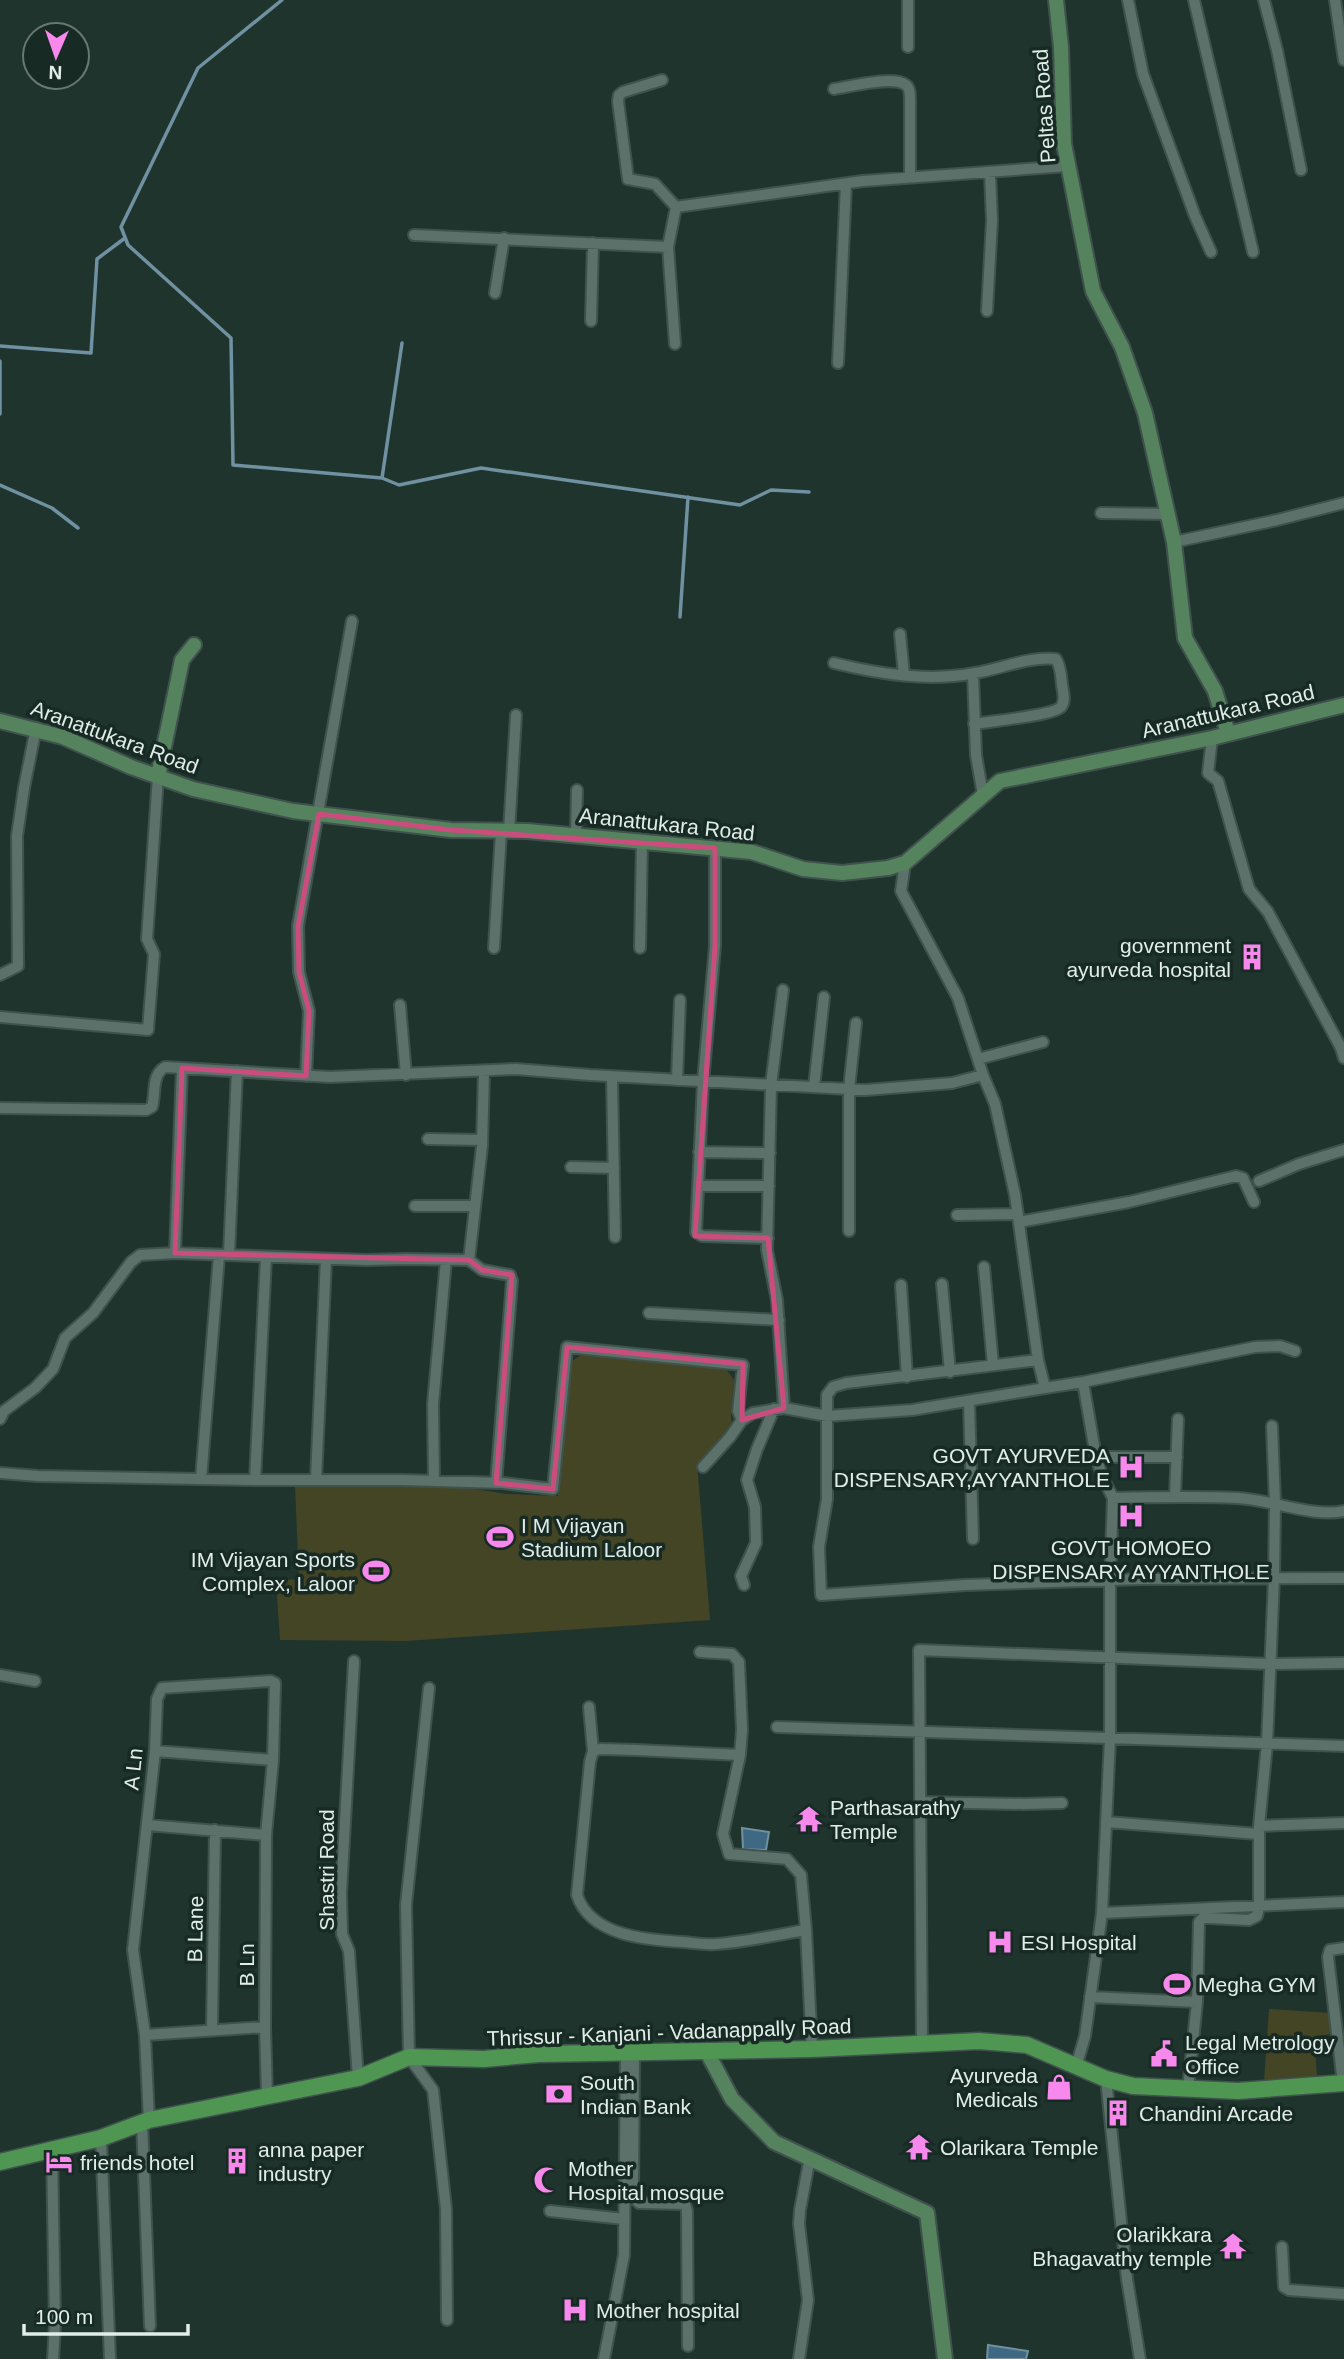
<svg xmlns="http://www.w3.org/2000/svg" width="1344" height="2359" font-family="Arial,sans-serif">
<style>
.green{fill:#444524}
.water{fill:#3f6982;stroke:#7091a1;stroke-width:2}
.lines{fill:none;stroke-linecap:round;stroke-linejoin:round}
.stream{stroke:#7091a1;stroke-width:3.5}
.street-casing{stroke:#40524d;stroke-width:14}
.secondary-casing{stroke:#40524d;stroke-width:18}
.primary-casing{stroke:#40524d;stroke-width:19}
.street{stroke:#5b716a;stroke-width:10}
.secondary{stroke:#55835d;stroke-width:14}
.primary{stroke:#4e9651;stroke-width:16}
.marked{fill:none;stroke:#ca4d7e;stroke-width:5;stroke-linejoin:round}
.labels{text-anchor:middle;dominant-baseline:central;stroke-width:7;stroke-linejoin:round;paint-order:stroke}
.street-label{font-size:21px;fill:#e1ede9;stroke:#172a24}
.poi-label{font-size:21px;fill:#e1ede9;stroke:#172a24;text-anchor:start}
</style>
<rect width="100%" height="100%" fill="#20342e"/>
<path class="green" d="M581 1355 726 1369 734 1380 731 1414 732 1428 705 1459 697 1463 710 1620 406 1641 280 1640 276 1581 299 1579 295 1486H455L507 1494 558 1496 572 1361Z
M1269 2009 1331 2013V2034L1314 2037 1317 2076 1264 2083Z"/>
<path class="water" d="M742 1828 769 1832 766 1850 743 1849Z
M988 2345 1028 2351 1026 2359H987Z"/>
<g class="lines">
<path class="stream" d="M282 0 198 68 121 227 128 245 231 338 233 465 382 478 399 485 481 468 740 505 771 490 809 492
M0 346 91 353 97 259 125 238
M0 361V414
M382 478 402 343
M0 485 52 508 78 528
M680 617 688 497"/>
<g class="street-casing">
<path id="street" d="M1128 0 1143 74 1195 216 1211 252
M1194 0 1253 252
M1264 0 1277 50 1301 170
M1335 0 1344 60
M908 47V0
M662 80 623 92 619 95 618 101 628 179 655 184 676 207
M834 89C849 87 893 75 906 85 910 88 910 95 910 100V177
M414 235 668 247 676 207 863 181 1068 166
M668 247 675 344
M495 293 504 238
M987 311 992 220 990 173
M591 321 593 243
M838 363 846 184
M1101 513 1169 514
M1174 542 1277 520 1344 503
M900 634 904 675
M834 663C879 674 928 682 975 673 1001 669 1029 656 1056 659 1061 667 1061 676 1062 685 1063 692 1066 701 1061 707 1052 716 990 721 974 724
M973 674 976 755 983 795
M1212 738 1208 773 1218 781 1249 889 1268 912 1341 1048 1344 1058
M509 832 516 715
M576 835 577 790
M715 848V946L703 1082 696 1232 702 1236 768 1238
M905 863 901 891 958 998 983 1075 995 1104 1015 1195 1038 1360 1045 1388 1083 1382 1096 1457 1103 1478 1113 1498 1110 1580V1738L1102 1913 1085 2036 1076 2067
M494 948 501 832
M640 948 642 841
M0 975 18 966 17 836 24 788 36 728
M783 990 771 1085 767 1250 777 1300 784 1408
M400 1005 406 1075
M0 1017 148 1030 154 954 147 939 158 776
M978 1059 1043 1042
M306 1076 309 1011 299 972 298 926 352 621
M612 1077 615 1237
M677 1080 680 1000
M814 1087 824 997
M0 1108 146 1110 152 1107C156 1094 151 1075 165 1067L330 1077 516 1069 590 1075 866 1090 952 1083 983 1075
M428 1139 482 1140
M699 1152 770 1153
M571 1167 614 1168
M1259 1181 1299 1164 1344 1150
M698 1186H769
M415 1206H475
M957 1215 1018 1214
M1019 1222 1129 1202 1236 1176 1243 1178 1254 1202
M849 1231V1089L856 1023
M175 1253 182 1068
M229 1255 237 1071
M469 1260 482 1146 484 1071
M984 1267 993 1365
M942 1284 950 1372
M901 1285 907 1377
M649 1313 779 1320
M1038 1360 846 1383 833 1387 827 1395V1499L819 1547 821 1595 965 1585 1141 1579 1344 1578
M1083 1382 1255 1347 1280 1346 1295 1351
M969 1401 973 1539
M0 1419 4 1411 35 1388 53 1369 65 1338 93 1313 131 1262 140 1255 175 1253 366 1260 406 1259 469 1260 482 1270 510 1275 512 1281 496 1483
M1096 1457H1177
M703 1467 730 1437 742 1420
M0 1473 38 1476 255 1480H402L503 1483 553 1489 567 1347 743 1365 738 1411 742 1420 753 1413 784 1408 827 1416 912 1410 1045 1388
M201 1479 219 1256
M316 1479 326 1259
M255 1480 266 1257
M434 1481 433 1404 446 1260
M1175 1497 1178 1419
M1113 1498C1154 1497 1196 1496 1237 1498 1269 1499 1314 1518 1344 1511
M744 1585 741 1576 756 1543 755 1507 747 1480 757 1449 774 1409
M700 1652 732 1654 739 1662 742 1730 740 1755
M354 1661 341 1893 342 1934 349 1951 358 2078
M0 1675 35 1681
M429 1688 406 1905 409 2057 433 2090 446 2209 447 2320
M589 1707 593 1751
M777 1727 1344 1746
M155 1751 273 1760
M920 1802 1024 1804 1062 1803
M1107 1822 1258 1834
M147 1825 266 1835
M1259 1826 1344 1823
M1102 1913 1344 1902
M806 1930C776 1935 746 1942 716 1944 705 1945 694 1943 683 1942 647 1940 590 1936 577 1895L590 1762 593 1751 600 1749 637 1750 740 1755 723 1834 729 1854 787 1859 801 1875 806 1930 812 2049
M1090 1997 1197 2002 1188 2089
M1197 2002 1199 1922 1203 1918H1209L1249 1920 1257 1916 1259 1906V1826L1267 1744 1274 1578 1275 1503 1272 1426
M212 2029 215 1830
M145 2035 265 2027
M922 2044 919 1650 1270 1664 1344 1663
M634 2053 633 2197 639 2203 685 2204 687 2211 688 2346
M1106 2079 1127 2279 1140 2359
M1343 2083 1328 1957 1330 1950 1344 1948
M149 2120 145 2035 133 1950 155 1751 157 1699 162 1688 271 1681 275 1683 273 1760 266 1835 265 2027 267 2095
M142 2122 150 2326
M101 2138 110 2359
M52 2149 55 2325 53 2359
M550 2211 624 2219
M1282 2247 1284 2287 1289 2290 1344 2294
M604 2359 624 2255 626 2053
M799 2359 808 2300 799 2224 800 2210 810 2157"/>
</g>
<g class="secondary-casing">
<path id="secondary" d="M1056 0 1061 47 1064 144 1093 291 1122 347 1145 413 1174 542 1185 638 1215 691 1228 733
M0 721 63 737 131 767 193 789 293 811 451 830 527 831 752 852 803 869 842 873 888 868 905 863 1000 781 1212 738 1344 705
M158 776 182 660 194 645
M707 2052 732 2099 774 2142 927 2213 945 2359"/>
</g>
<g class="primary-casing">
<path id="primary" d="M0 2162 101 2138 149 2120 358 2078 409 2057 484 2059 539 2054 812 2049 979 2041 1027 2045 1106 2079 1133 2086 1238 2091 1344 2083"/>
</g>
<use href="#street" class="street"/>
<use href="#secondary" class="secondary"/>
<use href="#primary" class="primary"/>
</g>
<path class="marked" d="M319 814 451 830 715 848V946L695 1236 768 1238 784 1408 742 1420 743 1364 567 1347 553 1489 496 1483 512 1275 482 1270 469 1260 175 1253 182 1068 306 1076 309 1011 299 972 298 926Z"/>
<defs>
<g id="building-bare" transform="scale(2.1)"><path d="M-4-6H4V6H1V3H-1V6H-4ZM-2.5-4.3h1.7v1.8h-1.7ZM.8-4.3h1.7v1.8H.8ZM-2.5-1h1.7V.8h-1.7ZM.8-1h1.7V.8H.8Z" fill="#f788ec" stroke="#172a24" stroke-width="2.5" paint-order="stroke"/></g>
<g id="hospital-bare" transform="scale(2.1)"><path d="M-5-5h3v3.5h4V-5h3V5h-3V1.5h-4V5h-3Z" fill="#f788ec" stroke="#172a24" stroke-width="2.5" paint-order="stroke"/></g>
<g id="stadium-bare" transform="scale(2.1)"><path d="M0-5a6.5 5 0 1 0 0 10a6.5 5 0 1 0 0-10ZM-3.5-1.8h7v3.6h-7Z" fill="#f788ec" stroke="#172a24" stroke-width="2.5" paint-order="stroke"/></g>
<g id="temple-bare" transform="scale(2.1)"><path d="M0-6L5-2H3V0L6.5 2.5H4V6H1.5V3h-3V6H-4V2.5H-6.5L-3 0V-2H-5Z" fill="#f788ec" stroke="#172a24" stroke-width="2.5" paint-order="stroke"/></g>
<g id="civic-bare" transform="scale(2.1)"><path d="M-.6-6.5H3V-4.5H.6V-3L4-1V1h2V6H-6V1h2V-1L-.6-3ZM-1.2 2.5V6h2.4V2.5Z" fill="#f788ec" stroke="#172a24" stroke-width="2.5" paint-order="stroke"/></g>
<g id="shop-bare" transform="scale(2.1)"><path d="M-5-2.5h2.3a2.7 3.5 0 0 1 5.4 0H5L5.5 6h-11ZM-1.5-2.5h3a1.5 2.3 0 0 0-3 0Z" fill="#f788ec" stroke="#172a24" stroke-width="2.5" paint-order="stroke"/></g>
<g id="bank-bare" transform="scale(2.1)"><path d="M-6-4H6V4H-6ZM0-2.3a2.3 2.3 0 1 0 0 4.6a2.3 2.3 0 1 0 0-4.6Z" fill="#f788ec" stroke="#172a24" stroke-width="2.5" paint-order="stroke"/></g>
<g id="hotel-bare" transform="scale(2.1)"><path d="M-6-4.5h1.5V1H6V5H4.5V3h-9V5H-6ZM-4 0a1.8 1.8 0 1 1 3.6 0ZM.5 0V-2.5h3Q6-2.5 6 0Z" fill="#f788ec" stroke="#172a24" stroke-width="2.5" paint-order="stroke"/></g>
<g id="mosque-bare" transform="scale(2.1)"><path d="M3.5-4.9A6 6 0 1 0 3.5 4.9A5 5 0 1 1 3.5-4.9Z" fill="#f788ec" stroke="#172a24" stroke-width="2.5" paint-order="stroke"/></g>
</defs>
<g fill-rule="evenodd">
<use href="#building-bare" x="1252" y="957"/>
<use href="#hospital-bare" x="1131" y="1467"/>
<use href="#hospital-bare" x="1131" y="1516"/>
<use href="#stadium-bare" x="500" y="1537"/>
<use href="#stadium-bare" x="376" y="1571"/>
<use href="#temple-bare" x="809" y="1819"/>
<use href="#hospital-bare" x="1000" y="1942"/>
<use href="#stadium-bare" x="1177" y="1984"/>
<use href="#civic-bare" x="1164" y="2054"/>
<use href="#shop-bare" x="1059" y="2087"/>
<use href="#bank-bare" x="559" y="2094"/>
<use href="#building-bare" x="1118" y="2113"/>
<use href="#temple-bare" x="919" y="2147"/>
<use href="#building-bare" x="237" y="2161"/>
<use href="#hotel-bare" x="59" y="2162"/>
<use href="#mosque-bare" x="547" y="2180"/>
<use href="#temple-bare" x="1233" y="2246"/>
<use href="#hospital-bare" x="575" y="2310"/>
</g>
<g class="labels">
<g class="street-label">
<text transform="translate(1044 106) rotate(-94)">Peltas Road</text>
<text transform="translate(1228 711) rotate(-13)">Aranattukara Road</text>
<text transform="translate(115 737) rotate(20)">Aranattukara Road</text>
<text transform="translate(667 824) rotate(6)">Aranattukara Road</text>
<text transform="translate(133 1769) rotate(-84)">A Ln</text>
<text transform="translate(326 1870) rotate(-90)">Shastri Road</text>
<text transform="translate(195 1929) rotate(-89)">B Lane</text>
<text transform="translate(246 1965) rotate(-90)">B Ln</text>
<text transform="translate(669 2032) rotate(-2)">Thrissur - Kanjani - Vadanappally Road</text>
</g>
<g class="poi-label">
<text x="1231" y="945" text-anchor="end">government<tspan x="1231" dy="24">ayurveda hospital</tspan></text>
<text x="1110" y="1455" text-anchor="end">GOVT AYURVEDA<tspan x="1110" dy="24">DISPENSARY,AYYANTHOLE</tspan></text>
<text x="521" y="1525">I M Vijayan<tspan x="521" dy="24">Stadium Laloor</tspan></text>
<text x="1131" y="1547" text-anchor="middle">GOVT HOMOEO<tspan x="1131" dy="24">DISPENSARY AYYANTHOLE</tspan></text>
<text x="355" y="1559" text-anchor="end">IM Vijayan Sports<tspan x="355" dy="24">Complex, Laloor</tspan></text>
<text x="830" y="1807">Parthasarathy<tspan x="830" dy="24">Temple</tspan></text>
<text x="1021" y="1942">ESI Hospital</text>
<text x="1198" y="1984">Megha GYM</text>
<text x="1185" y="2042">Legal Metrology<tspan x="1185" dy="24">Office</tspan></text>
<text x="1038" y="2075" text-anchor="end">Ayurveda<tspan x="1038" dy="24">Medicals</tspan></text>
<text x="580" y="2082">South<tspan x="580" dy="24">Indian Bank</tspan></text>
<text x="1139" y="2113">Chandini Arcade</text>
<text x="940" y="2147">Olarikara Temple</text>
<text x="258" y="2149">anna paper<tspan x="258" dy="24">industry</tspan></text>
<text x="80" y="2162">friends hotel</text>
<text x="568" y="2168">Mother<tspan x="568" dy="24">Hospital mosque</tspan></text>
<text x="1212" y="2234" text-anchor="end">Olarikkara<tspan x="1212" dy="24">Bhagavathy temple</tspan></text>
<text x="596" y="2310">Mother hospital</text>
</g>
</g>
<g transform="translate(56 56) rotate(182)"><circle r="33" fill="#172a24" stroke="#687873" stroke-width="2"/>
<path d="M0-5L12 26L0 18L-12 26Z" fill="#f788ec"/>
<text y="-10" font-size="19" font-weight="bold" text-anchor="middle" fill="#e1ede9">N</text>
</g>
<path d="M24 2324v10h164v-10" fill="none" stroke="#e1ede9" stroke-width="3.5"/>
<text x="35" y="2324" font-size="21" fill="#e1ede9" stroke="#172a24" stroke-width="5" paint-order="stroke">100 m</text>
</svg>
